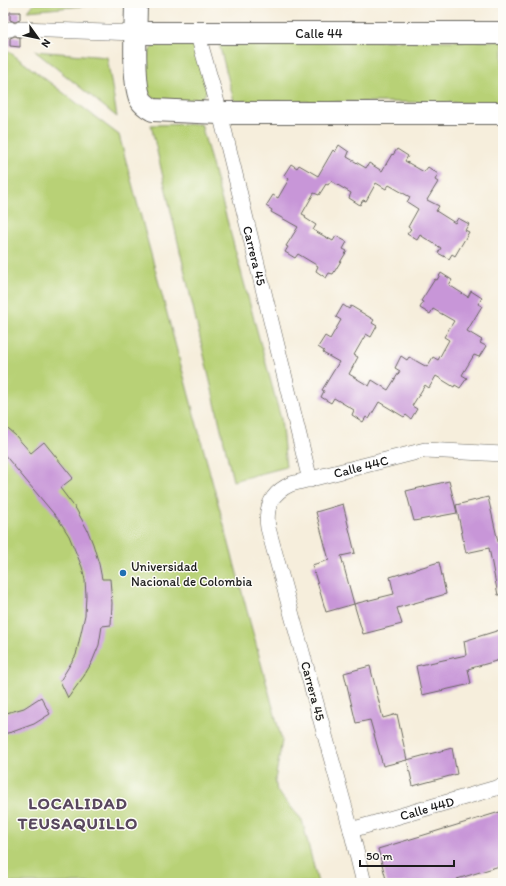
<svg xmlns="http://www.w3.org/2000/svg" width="506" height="886" font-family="Itim,sans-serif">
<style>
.green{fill:#b8d176;stroke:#6a7649}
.building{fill:#c896d8}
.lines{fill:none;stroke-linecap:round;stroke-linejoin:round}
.street-casing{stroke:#68665f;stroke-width:16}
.secondary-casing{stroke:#68665f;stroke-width:24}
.street{stroke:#fff;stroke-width:15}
.secondary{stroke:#fff;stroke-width:22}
.poi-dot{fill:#1f6fb2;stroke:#fdfcf7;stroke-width:1.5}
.labels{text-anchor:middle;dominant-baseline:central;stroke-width:3;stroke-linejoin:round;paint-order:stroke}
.street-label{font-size:13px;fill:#1c1c1c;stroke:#fdfcf7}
.poi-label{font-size:13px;fill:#1c1c1c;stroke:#fdfcf7;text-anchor:start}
.district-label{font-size:17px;font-weight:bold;letter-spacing:1px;fill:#58475e;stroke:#fdfcf7}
</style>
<rect width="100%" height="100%" fill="#fdfcf7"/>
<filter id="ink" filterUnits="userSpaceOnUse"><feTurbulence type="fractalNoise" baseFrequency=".025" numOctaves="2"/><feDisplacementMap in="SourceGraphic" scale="8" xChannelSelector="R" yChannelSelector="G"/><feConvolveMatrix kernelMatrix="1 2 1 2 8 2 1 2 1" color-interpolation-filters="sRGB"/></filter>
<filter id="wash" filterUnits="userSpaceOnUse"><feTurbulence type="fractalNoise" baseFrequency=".012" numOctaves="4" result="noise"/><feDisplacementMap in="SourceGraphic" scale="16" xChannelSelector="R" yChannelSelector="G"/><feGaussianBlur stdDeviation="0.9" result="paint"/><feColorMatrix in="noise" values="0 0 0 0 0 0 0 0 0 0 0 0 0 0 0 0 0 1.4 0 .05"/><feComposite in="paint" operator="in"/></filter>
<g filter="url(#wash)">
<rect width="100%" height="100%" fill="#f6eedc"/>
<path class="green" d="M35 3H115L28 11Z
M193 37 207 90 204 96 197 102 152 98 146 89V61L150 50 158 41Z
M218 40 503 41V103L234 101Z
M3 47 119 135 282 741 275 780 277 791 302 820 318 883H3Z
M35 51 107 57 117 117Z
M201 124 281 419 286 467 233 481 151 125Z"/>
<g id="blocks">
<path class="building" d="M10 12H20V20L15 22 10 20Z
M15 36 20 38V47L10 46V38Z
M339 145 349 152 347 157 366 168 369 163 382 171 392 154 393 155 397 149 408 156 405 161 424 172 428 167 438 174 435 180 438 182 427 200 439 206 436 211 455 223 458 218 469 224 465 230 469 232 455 256 452 254 449 259 438 253 441 248 420 235 417 240 407 234 411 229 408 227 418 209 407 202 410 197 389 185 386 189 376 183 366 201 363 200 360 205 349 198 351 193 331 181 328 185 326 184 319 195 314 193 302 214 306 216 305 218 316 225 313 230 333 241 336 236 347 242 343 249 347 251 333 274 329 273 326 278 316 271 318 266 298 254 295 258 285 252 288 247 286 246 298 227 271 212 272 210 266 206 273 195 278 198 289 179 284 175 291 164 297 168 299 165 318 176 333 150 335 152Z
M441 273 452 280 449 285 468 297 471 291 482 298 478 304 482 306 467 331 482 340 480 343 486 346 479 357 474 355 462 375 467 378 460 388 455 385 454 387 436 376 429 388 425 385 412 406 417 409 411 419 406 415 404 417 379 402 369 419 366 417 363 422 352 415 354 410 334 398 331 403 321 397 324 391 322 390 339 362 323 353 324 351 318 347 325 336 330 339 341 320 336 317 343 305 349 309 351 306 374 320 372 323 377 326 371 337 366 334 354 355 358 357 349 374 369 386 372 380 388 390 400 371 395 368 401 356 407 360 409 357 427 367 433 357 438 360 449 340 444 337 454 321 433 309 430 314 420 308 423 302 421 301 435 279 437 280Z
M3 425 15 435 31 453 44 442 73 478 60 488 76 509 87 529 93 544 99 564 102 579H110L112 603 111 625 102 626 99 645 92 662 84 676 68 698 60 681 76 655 85 615 86 595 85 580 82 567 69 536 59 520 3 453Z
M449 481 457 513 414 521 406 491Z
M488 497 499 546 503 545V594L498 595 489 548 466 553 456 505Z
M343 504 355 553 341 556 354 604 326 612 312 565 329 560 316 512Z
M439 562 446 594 397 608 402 624 363 634 354 604 394 594 390 577Z
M503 629V659L468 669 471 684 422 695 416 666 466 655 464 641Z
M370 666 383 718 397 714 407 760 383 766 370 720 356 723 344 673Z
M41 697 50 714 34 724 12 732 3 734V714L24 708Z
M452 748 457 774 413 786 407 760Z
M503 811V865L457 879 458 883H387L378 849Z"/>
</g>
</g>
<g filter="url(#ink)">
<use href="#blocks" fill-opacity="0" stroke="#68665f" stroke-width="1"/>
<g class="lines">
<g class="street-casing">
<g id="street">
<path d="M20 29 136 33"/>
<path d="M3 30 10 29"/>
<path id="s1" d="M197 32 220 113 310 480"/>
<path id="s2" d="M351 830 503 786"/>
<path id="s3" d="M364 883 351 830 268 528C265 507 271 493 291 484L425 450 503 454"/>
</g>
</g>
<g class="secondary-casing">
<g id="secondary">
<path d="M136 3C136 22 132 85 141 100 144 105 148 107 153 110L220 113H503"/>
<path id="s4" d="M136 33H503"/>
</g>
</g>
<use href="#street" class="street"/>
<use href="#secondary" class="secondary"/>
</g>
</g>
<circle class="poi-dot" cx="123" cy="573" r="4"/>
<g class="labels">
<g class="street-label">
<text stroke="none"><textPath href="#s4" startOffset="183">Calle 44</textPath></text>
<text stroke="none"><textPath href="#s1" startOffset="231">Carrera 45</textPath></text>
<text stroke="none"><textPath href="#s3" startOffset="494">Calle 44C</textPath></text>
<text transform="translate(313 691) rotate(75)">Carrera 45</text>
<text stroke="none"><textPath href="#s2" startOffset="79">Calle 44D</textPath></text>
</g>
<g class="poi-label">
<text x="131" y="566">Universidad<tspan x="131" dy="15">Nacional de Colombia</tspan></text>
</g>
<g class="district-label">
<text x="78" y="803">LOCALIDAD<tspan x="78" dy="20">TEUSAQUILLO</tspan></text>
</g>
</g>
<rect width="506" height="886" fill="none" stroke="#fdfcf7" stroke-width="16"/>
<g transform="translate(38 38) rotate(123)" stroke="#fdfcf7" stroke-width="3" paint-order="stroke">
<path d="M0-3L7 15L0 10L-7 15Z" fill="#1c1c1c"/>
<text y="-6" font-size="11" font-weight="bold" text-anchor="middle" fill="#1c1c1c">N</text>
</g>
<path d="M360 860v6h94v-6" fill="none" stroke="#1c1c1c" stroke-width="2"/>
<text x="366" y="860" font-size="12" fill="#1c1c1c" stroke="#fdfcf7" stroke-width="3" paint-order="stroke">50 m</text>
</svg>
